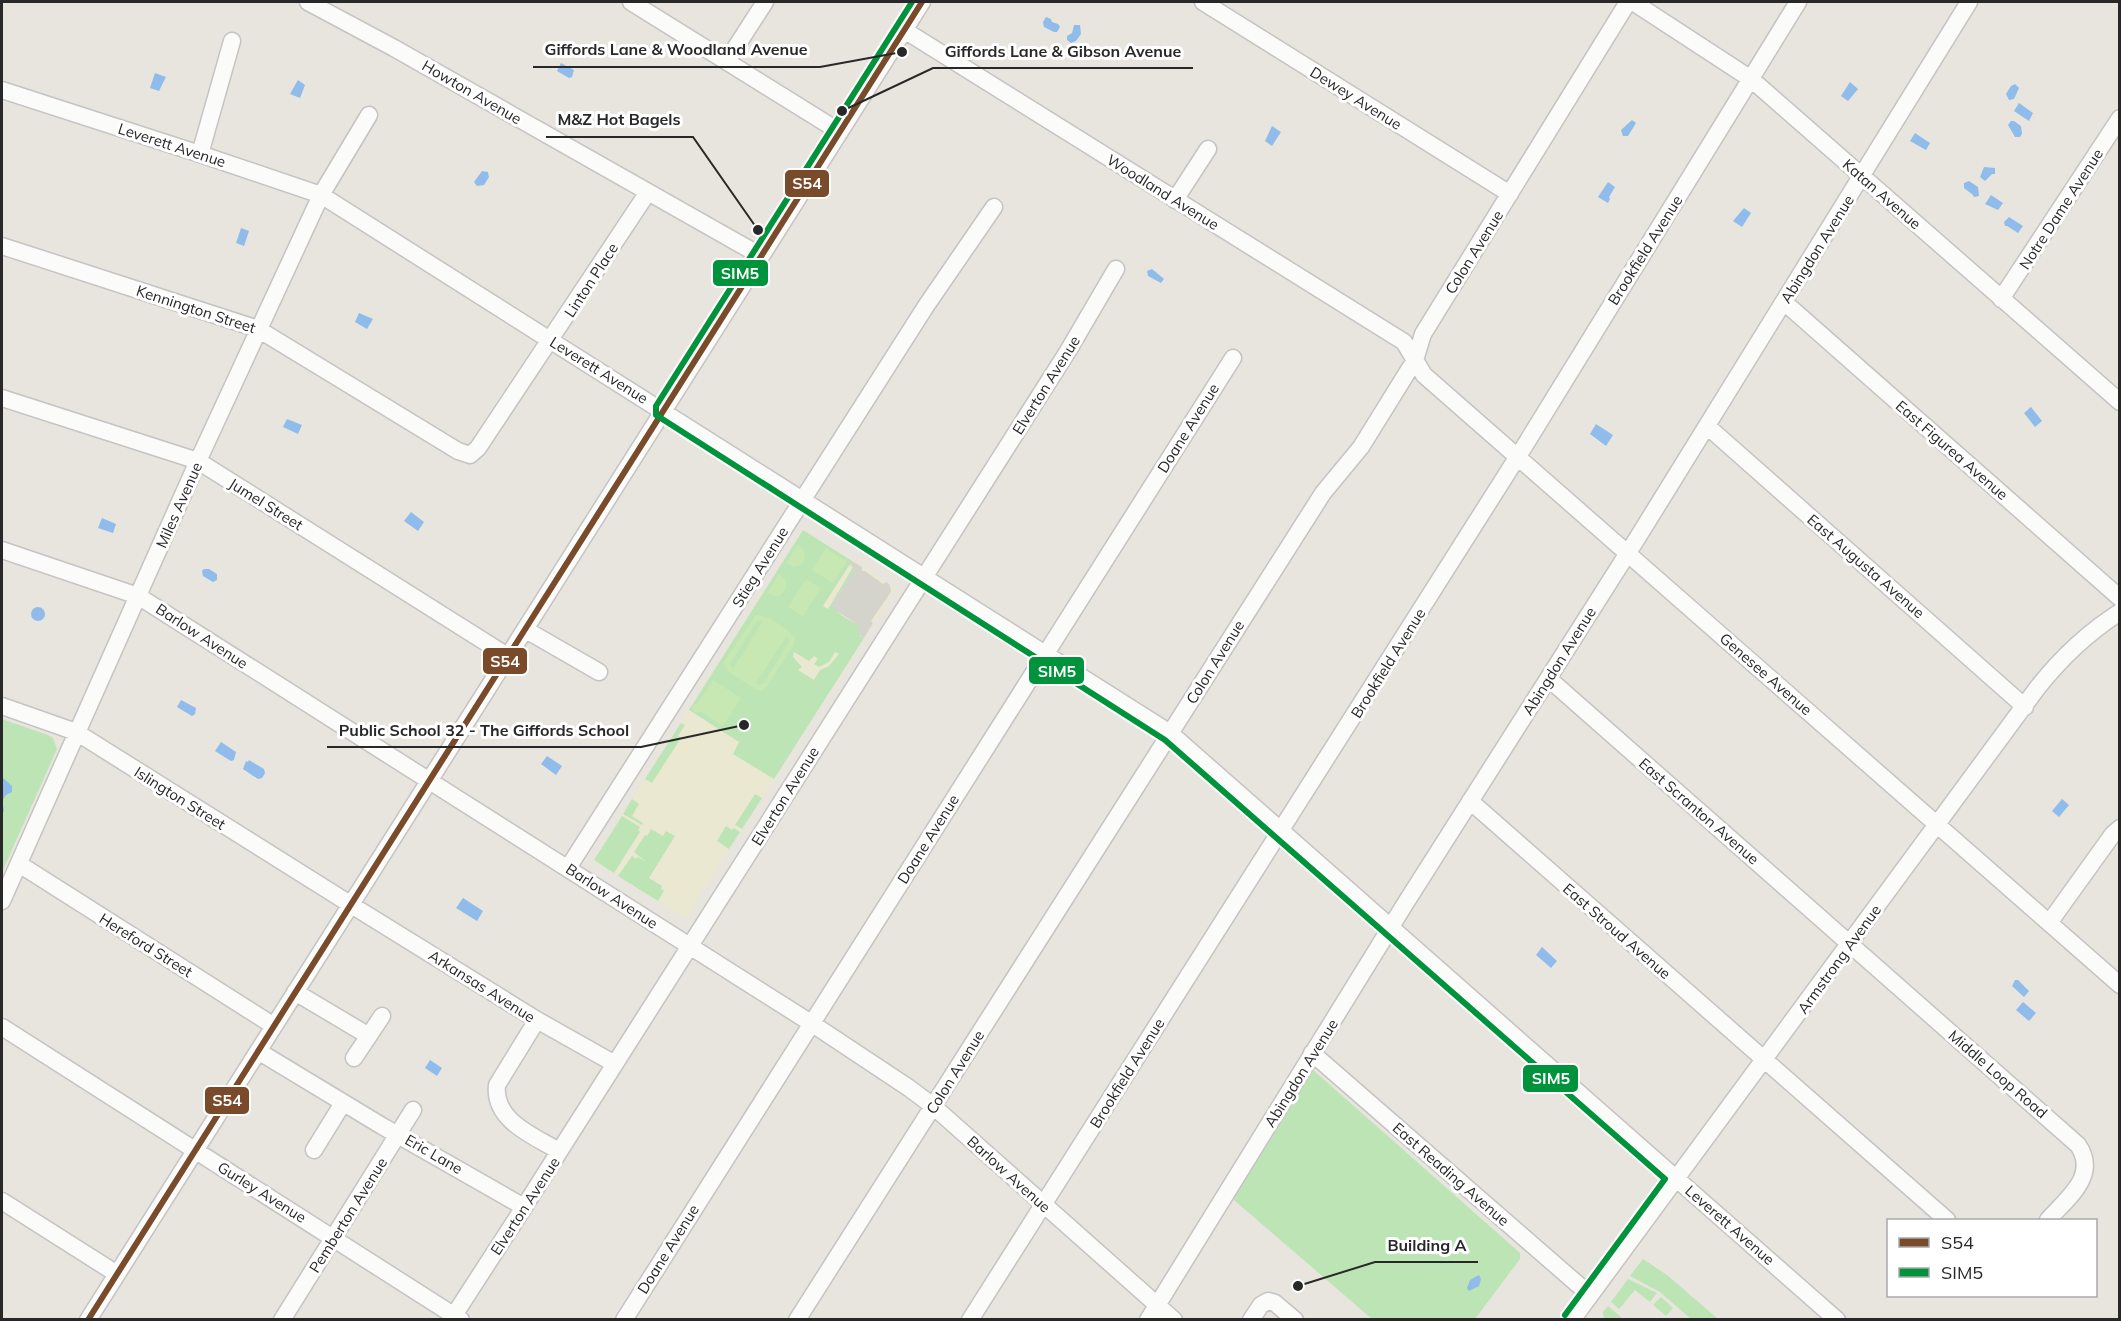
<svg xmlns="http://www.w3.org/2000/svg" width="2121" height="1321" font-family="Mulish,sans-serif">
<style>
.education{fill:#ebe8d1}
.green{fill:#bde4b5;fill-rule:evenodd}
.pitch{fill:#c7e8b2;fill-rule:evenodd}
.plaza{fill:#d5d4cc}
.water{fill:#8fbceb}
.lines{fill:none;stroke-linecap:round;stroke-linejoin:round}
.minor-casing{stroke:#c5c3c3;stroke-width:19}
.minor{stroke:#fbfbfa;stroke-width:16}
.bus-1-casing{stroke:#fff;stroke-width:10}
.bus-2-casing{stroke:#fff;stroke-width:10}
.bus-1{stroke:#7a4b2a;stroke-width:6}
.bus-2{stroke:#00933c;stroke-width:6}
.labels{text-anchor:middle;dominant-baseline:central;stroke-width:6;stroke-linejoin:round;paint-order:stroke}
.street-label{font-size:15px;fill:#282828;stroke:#fff}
.leader{fill:none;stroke:#282828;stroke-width:2}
.callout-dot{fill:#282828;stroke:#fff;stroke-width:2}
.callout-label{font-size:16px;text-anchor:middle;font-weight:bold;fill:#282828;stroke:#fff;stroke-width:6;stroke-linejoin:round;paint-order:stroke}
.line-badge{stroke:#fff;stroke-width:2}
.badge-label{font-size:16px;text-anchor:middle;font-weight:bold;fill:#fff}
</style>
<rect width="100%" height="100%" fill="#e7e5dd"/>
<path class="education" d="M803 530 896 588 685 919 594 860Z"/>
<path class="green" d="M803 530 852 561 823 606 828 609 853 567 856 568 833 603C834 614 850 620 859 625V635L864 638 774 779 733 754 739 742 689 710ZM794 652 809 661 814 656 818 659 814 664 819 667 829 662 835 652 839 654 829 666 820 670 814 680 798 670 802 667 793 657Z
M2 719 48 735 53 738 57 749 2 872Z
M681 723 685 725 678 736 681 738 652 783 645 779Z
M755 794 762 798 742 829 735 825Z
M632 799 639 804 632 816 643 823 642 825 623 814Z
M622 816 640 827 638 830 640 832 614 873 594 860Z
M726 826 732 830 734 828 740 832 729 849 717 841Z
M651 829 663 836 666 831 675 836 649 878 662 886 661 889 664 891 658 901 618 876 632 856 636 859 638 857 646 862 634 852 645 835 647 836Z
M1312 1069 1520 1253V1259L1475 1319H1372L1234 1200V1196Z
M1643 1259 1667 1275 1718 1319H1691L1660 1292 1630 1276Z
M1628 1279 1657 1293 1650 1302 1635 1290 1619 1309 1611 1302Z
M1661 1297 1673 1308 1666 1316 1653 1305Z
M1608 1306 1623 1319H1604L1603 1312Z"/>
<path class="pitch" d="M798 545 803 549 805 559 800 565 794 567 786 563Z
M826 548 847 562 833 583 812 570Z
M779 574 786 581V589L781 595 775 597 767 593Z
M806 579 821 588 803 616 788 607Z
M756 615C766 614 789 629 795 639L794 644 767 686 761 691 757 690 727 671 724 662ZM760 620 762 622 733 669 730 664 757 621ZM786 637 789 638V642L763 684 758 685 756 683Z
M713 680 741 698 723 726 701 712H695L692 709 693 705 698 703Z"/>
<path class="plaza" d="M852 561 862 567V571H865L883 584 886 582 890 585 891 592 871 621 873 623 864 638 857 633 859 625 836 611 833 607V603L855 569 850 565Z"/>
<path class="water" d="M1046 17 1051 19 1052 22 1058 24 1060 27 1057 32H1054L1044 27 1043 22Z
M1074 25H1080L1081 34 1076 41 1071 43 1067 40V36L1072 33Z
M561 63 574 70 572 77 569 78 557 71Z
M155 73 166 77 159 91 150 88Z
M298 80 305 85 300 98 290 94Z
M1850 82 1858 89 1848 101 1841 96Z
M2015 84 2019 88 2014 99 2009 100 2006 94 2011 86Z
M2019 103 2033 113 2029 121 2014 111Z
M1632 120 1636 123 1628 136H1623L1621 130Z
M2011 121H2014L2021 126 2022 134 2020 137H2015L2008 125Z
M1272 126 1281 132 1272 146 1265 141Z
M1915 133 1930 143 1926 150 1910 141Z
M1984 167 1995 168V174H1992L1985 181 1980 177Z
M482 171 488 172 489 177 484 185 477 186 474 182Z
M1969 181 1978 187 1979 196 1974 197 1973 195 1964 188V183Z
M1608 182 1615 187 1609 197 1610 199 1608 203 1598 197Z
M1991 195 2003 203 1998 210 1985 204Z
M1744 208 1751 213 1742 227 1733 221Z
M2009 217 2023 226 2018 233 2007 226H2005L2004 222Z
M241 228 249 231 244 246 236 243Z
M1152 269 1164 279 1161 283 1148 276 1147 271Z
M359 313 373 319 367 329 355 322Z
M2031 407 2042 421 2035 427 2024 413Z
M287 419 302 425 298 434 283 427Z
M1596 424 1613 435 1606 446 1590 434Z
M411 512 424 522 418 531 404 521Z
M102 518 116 524 113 533 98 528Z
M204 569H209L217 574V580L213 582 203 576 202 571Z
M31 614a7 7 0 1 1 14 0a7 7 0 1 1-14 0Z
M181 700 196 708 195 714 192 716 177 707Z
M221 742 236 752 234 760 231 761 215 751Z
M547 756 562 766 556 775 541 764Z
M249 760 264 769 265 773 262 778 258 779 243 769 246 761 248 762Z
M2 777 12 786V792L6 795 2 801 4 810 2 816Z
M2062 799 2069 805 2059 817 2052 811Z
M463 898 483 911 477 921 456 908Z
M1542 947 1557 961 1551 968 1536 955Z
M2015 980H2018L2029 991 2024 997 2012 986Z
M2023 1002 2036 1013 2029 1021 2016 1010Z
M430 1060 442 1068 437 1076 425 1068Z
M1479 1275 1481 1279 1479 1286 1469 1291 1467 1288 1470 1280Z"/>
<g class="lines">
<g class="minor-casing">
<path id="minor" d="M308 2 394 48 761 256
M631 2 840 132
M1203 2 1510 194
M1633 2 1751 79 2120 402
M904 30 1404 342 1424 375 2120 985
M727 61 765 2
M2 90 200 154 321 195 1170 733 1837 1320
M200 154 232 41
M1175 200 1208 149
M2 246 258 329 458 451 470 455 478 448 648 192
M2001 299 2120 118
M1784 302 2120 598
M2 398 198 461 509 657
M1707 426 2025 707
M2 550 138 596 811 1023 909 1088 933 1106 1174 1320
M526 630 599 672
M1549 679 2078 1145C2099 1176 2067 1198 2048 1220
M2 706 76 732 361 911 537 1020 615 1064
M1470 801 1947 1220
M19 864 274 1026
M568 868 926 306 994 207
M2 901 198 461 321 195 369 115
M2049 923 2113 834 2120 828
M295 992 369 1036
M537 1020 497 1085C493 1121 534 1136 559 1151
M2 1027 461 1320
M258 1051 382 1126 524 1207
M1312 1053 1590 1295
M354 1058 382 1016
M314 1150 343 1103
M2 1201 117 1274
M88 1320 922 2
M282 1320 413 1110
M451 1320 524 1207 1068 351 1116 269
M624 1320 1233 358
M797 1320 1323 493 1361 447 1415 360 1423 334 1628 2
M970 1320 1527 442 1798 2
M1148 1320 1405 904 1638 537 1969 2
M1251 1320 1261 1305 1268 1301 1275 1303 1295 1320
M1572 1320 2038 687C2061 658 2087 633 2120 612"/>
</g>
<use href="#minor" class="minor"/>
<g class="bus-1-casing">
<path id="bus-1" d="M88 1320 922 2"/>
</g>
<g class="bus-2-casing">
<path id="bus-2" d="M912 2 656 406V415L1165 740 1665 1179 1565 1315"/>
</g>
<use href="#bus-1" class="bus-1"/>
<use href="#bus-2" class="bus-2"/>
</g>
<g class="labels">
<g class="street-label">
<text transform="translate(472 92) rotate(30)">Howton Avenue</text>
<text transform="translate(1356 98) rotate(32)">Dewey Avenue</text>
<text transform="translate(172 145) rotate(18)">Leverett Avenue</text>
<text transform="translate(1163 192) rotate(32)">Woodland Avenue</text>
<text transform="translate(1882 194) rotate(41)">Katan Avenue</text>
<text transform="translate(2061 209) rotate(-57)">Notre Dame Avenue</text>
<text transform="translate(1817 249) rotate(-58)">Abingdon Avenue</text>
<text transform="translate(1645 250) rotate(-58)">Brookfield Avenue</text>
<text transform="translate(1474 252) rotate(-58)">Colon Avenue</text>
<text transform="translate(591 280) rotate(-57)">Linton Place</text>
<text transform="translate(196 309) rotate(18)">Kennington Street</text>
<text transform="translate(599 370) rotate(32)">Leverett Avenue</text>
<text transform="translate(1046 385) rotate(-58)">Elverton Avenue</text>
<text transform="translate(1188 428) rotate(-58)">Doane Avenue</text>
<text transform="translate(1952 450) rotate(41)">East Figurea Avenue</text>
<text transform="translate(266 504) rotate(32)">Jumel Street</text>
<text transform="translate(179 505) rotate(-66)">Miles Avenue</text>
<text transform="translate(1866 566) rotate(41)">East Augusta Avenue</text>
<text transform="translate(760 567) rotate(-58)">Stieg Avenue</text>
<text transform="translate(202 636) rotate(33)">Barlow Avenue</text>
<text transform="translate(1559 661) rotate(-58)">Abingdon Avenue</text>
<text transform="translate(1215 662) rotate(-58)">Colon Avenue</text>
<text transform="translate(1388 663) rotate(-58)">Brookfield Avenue</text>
<text transform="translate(1766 674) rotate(41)">Genesee Avenue</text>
<text transform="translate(785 796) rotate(-58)">Elverton Avenue</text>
<text transform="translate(180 798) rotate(32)">Islington Street</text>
<text transform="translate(1699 811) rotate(41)">East Scranton Avenue</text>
<text transform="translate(928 839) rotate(-58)">Doane Avenue</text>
<text transform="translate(612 896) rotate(33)">Barlow Avenue</text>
<text transform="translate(1617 931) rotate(41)">East Stroud Avenue</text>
<text transform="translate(146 945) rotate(32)">Hereford Street</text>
<text transform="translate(1839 959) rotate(-54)">Armstrong Avenue</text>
<text transform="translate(482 986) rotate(32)">Arkansas Avenue</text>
<text transform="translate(955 1072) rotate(-58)">Colon Avenue</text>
<text transform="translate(1127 1073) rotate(-58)">Brookfield Avenue</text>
<text transform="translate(1301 1073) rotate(-58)">Abingdon Avenue</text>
<text transform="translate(1998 1074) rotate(41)">Middle Loop Road</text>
<text transform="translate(434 1154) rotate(30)">Eric Lane</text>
<text transform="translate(1009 1174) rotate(42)">Barlow Avenue</text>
<text transform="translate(1451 1174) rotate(41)">East Reading Avenue</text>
<text transform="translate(262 1192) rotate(32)">Gurley Avenue</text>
<text transform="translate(525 1206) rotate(-57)">Elverton Avenue</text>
<text transform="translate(348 1215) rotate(-58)">Pemberton Avenue</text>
<text transform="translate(1730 1225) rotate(41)">Leverett Avenue</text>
<text transform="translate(668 1249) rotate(-58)">Doane Avenue</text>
</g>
</g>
<path class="leader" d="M902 52L820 67H533M842 111L933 68H1193M758 230L693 137H546M744 725L641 747H327M1298 1286L1375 1262H1478"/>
<g class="callout-dot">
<circle cx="902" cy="52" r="6"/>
<circle cx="842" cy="111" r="6"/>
<circle cx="758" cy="230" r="6"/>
<circle cx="744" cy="725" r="6"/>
<circle cx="1298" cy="1286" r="6"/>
</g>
<g class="callout-label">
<text x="676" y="55">Giffords Lane &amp; Woodland Avenue</text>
<text x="1063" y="57">Giffords Lane &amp; Gibson Avenue</text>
<text x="619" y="125">M&amp;Z Hot Bagels</text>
<text x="484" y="736">Public School 32 - The Giffords School</text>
<text x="1427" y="1251">Building A</text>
</g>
<g class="line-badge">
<rect x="784" y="169" width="46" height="29" rx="6" fill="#7a4b2a"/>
<rect x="712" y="259" width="57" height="28" rx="6" fill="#00933c"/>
<rect x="482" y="647" width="46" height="28" rx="6" fill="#7a4b2a"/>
<rect x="1028" y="656" width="57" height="29" rx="6" fill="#00933c"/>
<rect x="1522" y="1064" width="57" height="29" rx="6" fill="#00933c"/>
<rect x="204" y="1086" width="46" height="29" rx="6" fill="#7a4b2a"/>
</g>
<g class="badge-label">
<text x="807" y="189">S54</text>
<text x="740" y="279">SIM5</text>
<text x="505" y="667">S54</text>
<text x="1057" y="677">SIM5</text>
<text x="1551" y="1084">SIM5</text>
<text x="227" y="1106">S54</text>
</g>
<rect width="2121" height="1321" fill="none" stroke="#282828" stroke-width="6"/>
<rect x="1887" y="1219" width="210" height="78" fill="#ffffff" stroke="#a9a9a9" stroke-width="1.5"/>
<rect x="1899" y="1238" width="30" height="9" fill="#7a4b2a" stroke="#a9a9a9" stroke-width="1.5"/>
<text x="1941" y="1249" font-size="18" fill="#282828">S54</text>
<rect x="1899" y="1268" width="30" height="9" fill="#00933c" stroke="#a9a9a9" stroke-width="1.5"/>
<text x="1941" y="1279" font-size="18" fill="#282828">SIM5</text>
</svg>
